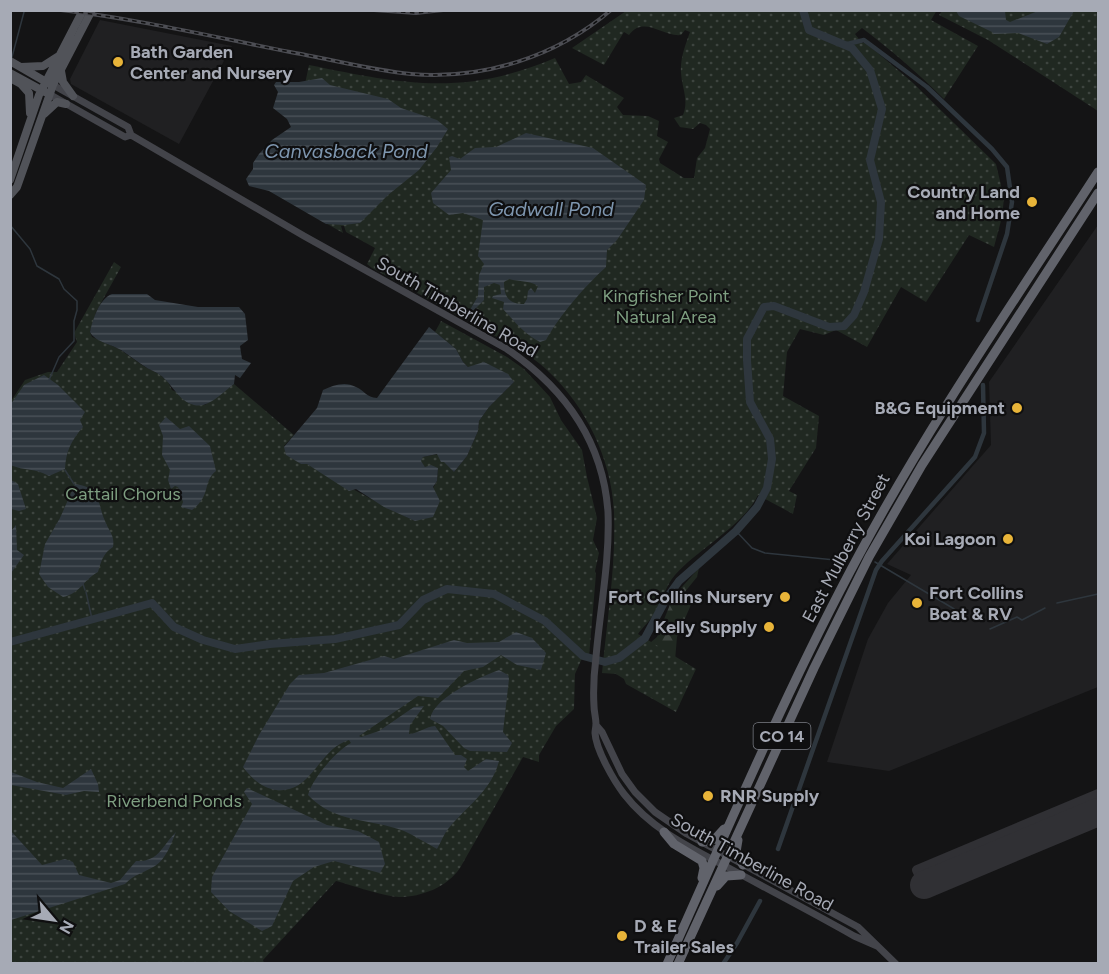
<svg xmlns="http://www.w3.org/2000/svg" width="1109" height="974" font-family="Figtree,sans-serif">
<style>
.built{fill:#202022}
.forest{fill:url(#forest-firs)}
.park{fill:url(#park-dots)}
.water{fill:url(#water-rules);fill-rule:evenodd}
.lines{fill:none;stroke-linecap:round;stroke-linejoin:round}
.stream{stroke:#2e363d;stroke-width:1.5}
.canal{stroke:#2e363d;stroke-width:4.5}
.river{stroke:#2e363d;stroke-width:8}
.taxiway{stroke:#303034;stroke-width:10}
.runway{stroke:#303034;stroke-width:28}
.secondary{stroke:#43444a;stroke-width:7}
.primary{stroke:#515359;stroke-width:8}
.highway{stroke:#61636b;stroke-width:9}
.rail-casing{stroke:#4c4d53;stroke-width:4}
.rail{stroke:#0f0f10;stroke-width:1.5;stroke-dasharray:4.5;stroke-linecap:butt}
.poi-dot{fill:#e8b439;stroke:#0f0f10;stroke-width:2}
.labels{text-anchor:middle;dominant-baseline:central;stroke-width:4.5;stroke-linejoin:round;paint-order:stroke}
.shield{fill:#0f0f10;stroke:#797c84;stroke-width:1.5}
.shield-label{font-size:16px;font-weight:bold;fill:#a6aab5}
.poi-label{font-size:18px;font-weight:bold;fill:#a6aab5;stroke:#0f0f10;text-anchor:end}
.park-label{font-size:18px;fill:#7e9f81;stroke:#0f0f10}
.street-label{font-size:18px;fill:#a6aab5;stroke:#0f0f10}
.water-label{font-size:20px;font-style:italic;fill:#7e96af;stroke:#0f0f10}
</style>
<defs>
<pattern id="forest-firs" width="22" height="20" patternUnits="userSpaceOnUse" patternTransform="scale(1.5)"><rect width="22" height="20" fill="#202821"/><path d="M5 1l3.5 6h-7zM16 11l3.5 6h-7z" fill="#3d443f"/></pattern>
<pattern id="park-dots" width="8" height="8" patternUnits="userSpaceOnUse" patternTransform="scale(1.5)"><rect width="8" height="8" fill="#202821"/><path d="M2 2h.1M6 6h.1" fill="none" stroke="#3d443f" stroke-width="1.8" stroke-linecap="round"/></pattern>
<pattern id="water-rules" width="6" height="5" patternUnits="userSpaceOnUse" patternTransform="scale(1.5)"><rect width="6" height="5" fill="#2e363d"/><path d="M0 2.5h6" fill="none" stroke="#495057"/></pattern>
</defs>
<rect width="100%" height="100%" fill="#141415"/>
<path class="built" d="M100 20 232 46 179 144 71 84 70 79Z
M1098 225V687L889 771 827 762 868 639 888 603 911 575 887 564 991 445 989 382Z"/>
<path class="forest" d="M699 568 697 577 684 593 693 600 677 637 672 696 626 663 657 637 673 597Z"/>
<path class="park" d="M937 10 931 20 978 46 944 99C918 73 891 50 862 28L855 34 862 43H866L912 82 996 164 1004 198 1002 217 994 247 969 235 926 302 901 287 867 347 836 330 824 335 800 329 787 352 783 396 819 416 816 448 789 491 797 495 793 514 758 495C742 527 699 548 675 575 666 585 662 601 655 612 651 620 643 627 638 634L696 669 676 712 626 684 624 679 616 674 602 673C607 620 616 566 614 513 612 461 587 408 549 372 529 352 500 339 476 326 441 306 407 287 372 268L367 264 375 248 346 232 344 226H341L343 233 256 183 295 131 309 65C403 84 462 97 555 58L569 84 581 82 586 75 624 98 617 107 623 115 648 116 659 121 657 136 668 142 659 159 660 163 684 178H694L697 158 705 148 710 129 706 125 700 123 693 129 680 127 674 118 683 115C689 100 682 88 681 73 680 59 685 46 690 32L685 30 681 35C662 37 644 15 629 35L624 32 604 65 572 48 626 11Z
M943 10 1098 11V111L988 40 939 15Z
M114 262 121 267 96 312 90 332 92 337 119 349 145 367 159 374 168 382 172 390 205 405 234 384 294 435 284 446 301 464H307C343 483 378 504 415 521L437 481 438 468 425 467 420 461 423 457 438 454 454 472 467 456 478 431 479 421 489 407 514 382 468 367 463 362 456 349 435 332 441 321 507 357 524 369 550 397 561 420 582 450 587 477 597 518 593 540 599 553 595 571 596 574 589 657 583 656 575 674 574 709 556 726 539 755V762L523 757 460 868C447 887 422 897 399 897 386 897 351 885 336 881L263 960 264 963 11 964V401L25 380 48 372H57L77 342 74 333Z"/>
<path class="water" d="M956 11H1005L1006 20 1010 22 1038 11H1074L1059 37 1047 44 1018 33 994 34 992 32 959 16Z
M322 78 330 85 388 99 401 108 437 120 448 129 437 147 419 170 388 195 360 223 344 225 326 224 269 191 249 186 246 179 253 169V163L259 154 272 140 291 127 287 119 273 108 278 92 274 85 276 82H299Z
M526 133 593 148 646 185 644 200 617 240 607 250 606 267C585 286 560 315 546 340L540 342C524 334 514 321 503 309L504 302 492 298 493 296 501 294 500 285 494 283 484 287V300L473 311 470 310 478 296 479 275 484 264 478 256 483 220 463 213 449 215 433 203 431 193 451 170 449 157 452 156 460 159 475 148 496 147ZM509 279C520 282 528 280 538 286L535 293 531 288 528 291 527 299 524 304C508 304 504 296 504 282Z
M112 294H147L155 300 198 307H239L245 314 248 340 240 346 242 359 251 363 240 378 235 375 234 384C223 392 208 409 194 405 178 401 172 383 160 375 155 371 149 370 144 366 136 361 129 355 121 350 111 344 95 342 90 332 93 319 99 299 112 294Z
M429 327 456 349 463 362 468 367 484 362 508 374 514 382 489 407 479 421 478 431 467 456 454 472 444 462H441L437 454 423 457 421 461 425 467 431 465 438 468 437 481 433 487 440 501 433 517 415 521 384 507 356 489 349 491 307 464H301L286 455 284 447 317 408 323 390C334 385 345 381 356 387 365 391 366 397 377 398Z
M44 375 58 385 85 412 80 420 83 427C71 441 66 451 65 469L49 476C35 468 25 471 10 465L11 404 24 385Z
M166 417 180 429 189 426 210 446 216 471C202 482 212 495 192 510L181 507 183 502 178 487 175 486 171 489 168 480 170 470 162 455 163 436 159 425Z
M11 480 18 484 26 509 19 511 11 509Z
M75 484C103 488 96 501 105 521 109 531 115 536 113 547 103 553 101 562 98 572 83 580 81 593 63 597L48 587 39 574 45 544 60 518Z
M16 525 17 550 24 555 11 573V531Z
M516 632 532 638 546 653 541 670 517 665 501 655 483 667 464 671 438 698 418 696 359 736 361 737 379 731 414 707 424 706 410 725 409 734C419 733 425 727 435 726L455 755H461L467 759 464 767 468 771 486 759 499 761C492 790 466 807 448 829 444 834 441 842 437 849 426 843 415 836 404 831 370 818 335 824 308 795 312 779 336 751 351 743L349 740C318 749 312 794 276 790 262 788 251 778 243 767L259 735 290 684 299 675 324 673 384 656 394 659 454 640 467 643 499 642Z
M499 670 508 675 509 679 503 732 512 743 507 752 470 751 464 748 443 726 430 719C434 697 480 677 499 670Z
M91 769 98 784 99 792 84 791 66 795 11 785V772L37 782 63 788Z
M247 788 327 825 358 831 379 842 385 864 380 873 334 861 314 867 293 881 272 926 262 931 229 911 211 892 212 877 252 804 244 792Z
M10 830 42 865 65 859 73 862 79 875 111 883 120 880 136 861C159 862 161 847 176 832 171 844 166 859 155 866 144 873 134 874 125 884L11 920Z"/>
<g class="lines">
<path class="stream" d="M12 57 24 12
M10 225 30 249 37 266 59 279 64 289 77 301V310L74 321V341L59 357 49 380
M65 470 74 484
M736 531 752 548 765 553 835 560
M875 562 961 613
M83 584 85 590
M86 592 92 619
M1057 603 1098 594
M990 629 1017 617 1022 620 1045 608"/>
<path class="canal" d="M843 45 864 40 927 87 992 149 1007 167 1012 202 1007 234 978 320
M778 849 876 570 882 561 975 457 984 433 983 385
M723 964 737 943 760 901"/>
<path class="river" d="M10 642 152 603 174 627 203 640 235 649 270 644 335 639 399 625 423 600 447 589 494 594 545 621 583 656 605 662 619 658 645 638 666 599 679 581 736 531 757 507 767 488 772 459 770 439 750 402 747 360V339L764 307 774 306 829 327 844 326 854 315 864 292 879 239 881 202 870 160 882 109 870 70 852 48 809 30 803 10"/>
<path class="taxiway" d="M924 885 917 870 1098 794"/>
<path class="runway" d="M924 885 1098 812"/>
<path class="secondary" d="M53 85 128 127 131 135
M49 94 125 137 131 135 304 236 507 349C564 388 603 441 608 512 610 560 600 609 596 657 594 673 593 690 594 706 594 712 596 718 596 724 596 727 595 730 595 733 596 750 614 781 624 794 651 829 689 847 727 867 769 890 812 912 854 936L877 946
M596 725 602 732 622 774 635 792 655 812 687 834 858 927 896 964"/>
<path class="primary" d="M10 61 48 83
M21 67 43 66 57 57
M61 71 63 82 73 96
M10 73 45 92
M10 78 21 84 29 93 30 113
M44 114 57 102 66 104
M10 180 39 95 83 10
M10 195 17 187 53 85 92 10"/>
<path class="highway" d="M664 832 674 844 702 861 704 868 702 878
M738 840 736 852 743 865
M702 842 715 839 724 829
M717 886 726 876 741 875
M667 964C729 826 788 686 860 553 931 421 1017 297 1098 172
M678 964 814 668 869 557 922 465 1098 193"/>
<g class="rail-casing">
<path id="rail" d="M61 10C138 19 214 37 290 52 330 59 370 70 411 74 483 80 556 57 611 10
M374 10 416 13 443 10"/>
</g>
<use href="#rail" class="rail"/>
</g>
<g class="poi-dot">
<circle cx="118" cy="62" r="6"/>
<circle cx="1032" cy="202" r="6"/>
<circle cx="1017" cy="408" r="6"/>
<circle cx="1008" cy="539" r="6"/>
<circle cx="785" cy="597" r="6"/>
<circle cx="917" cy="603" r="6"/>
<circle cx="769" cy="627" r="6"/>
<circle cx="708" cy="796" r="6"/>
<circle cx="622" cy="936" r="6"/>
</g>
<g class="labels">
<rect class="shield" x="753.5" y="723" width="57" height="26" rx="4.5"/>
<g class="shield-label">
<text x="782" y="736">CO 14</text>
</g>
<g class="poi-label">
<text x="130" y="52" text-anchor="start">Bath Garden<tspan x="130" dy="21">Center and Nursery</tspan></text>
<text x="1020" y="192">Country Land<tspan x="1020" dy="21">and Home</tspan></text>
<text x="1005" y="408">B&amp;G Equipment</text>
<text x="996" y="539">Koi Lagoon</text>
<text x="929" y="593" text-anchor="start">Fort Collins<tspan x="929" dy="21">Boat &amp; RV</tspan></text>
<text x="773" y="597">Fort Collins Nursery</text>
<text x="757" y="627">Kelly Supply</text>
<text x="720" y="796" text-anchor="start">RNR Supply</text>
<text x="634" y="926" text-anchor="start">D &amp; E<tspan x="634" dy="21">Trailer Sales</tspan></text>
</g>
<g class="park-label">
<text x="666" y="296">Kingfisher Point<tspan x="666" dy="21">Natural Area</tspan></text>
<text x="123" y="494">Cattail Chorus</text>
<text x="174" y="801">Riverbend Ponds</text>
</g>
<g class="street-label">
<text transform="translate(457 307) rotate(30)">South Timberline Road</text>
<text transform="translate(846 548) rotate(-62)">East Mulberry Street</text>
<text transform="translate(752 862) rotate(29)">South Timberline Road</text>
</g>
<g class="water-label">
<text x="346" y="151">Canvasback Pond</text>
<text x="551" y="209">Gadwall Pond</text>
</g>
</g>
<rect width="1109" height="974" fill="none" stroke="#a6aab5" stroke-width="24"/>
<g transform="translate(54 920) rotate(119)" stroke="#0f0f10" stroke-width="4.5" paint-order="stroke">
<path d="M0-4.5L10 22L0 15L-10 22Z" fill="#a6aab5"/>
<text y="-9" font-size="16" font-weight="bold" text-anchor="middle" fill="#a6aab5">N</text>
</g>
</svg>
